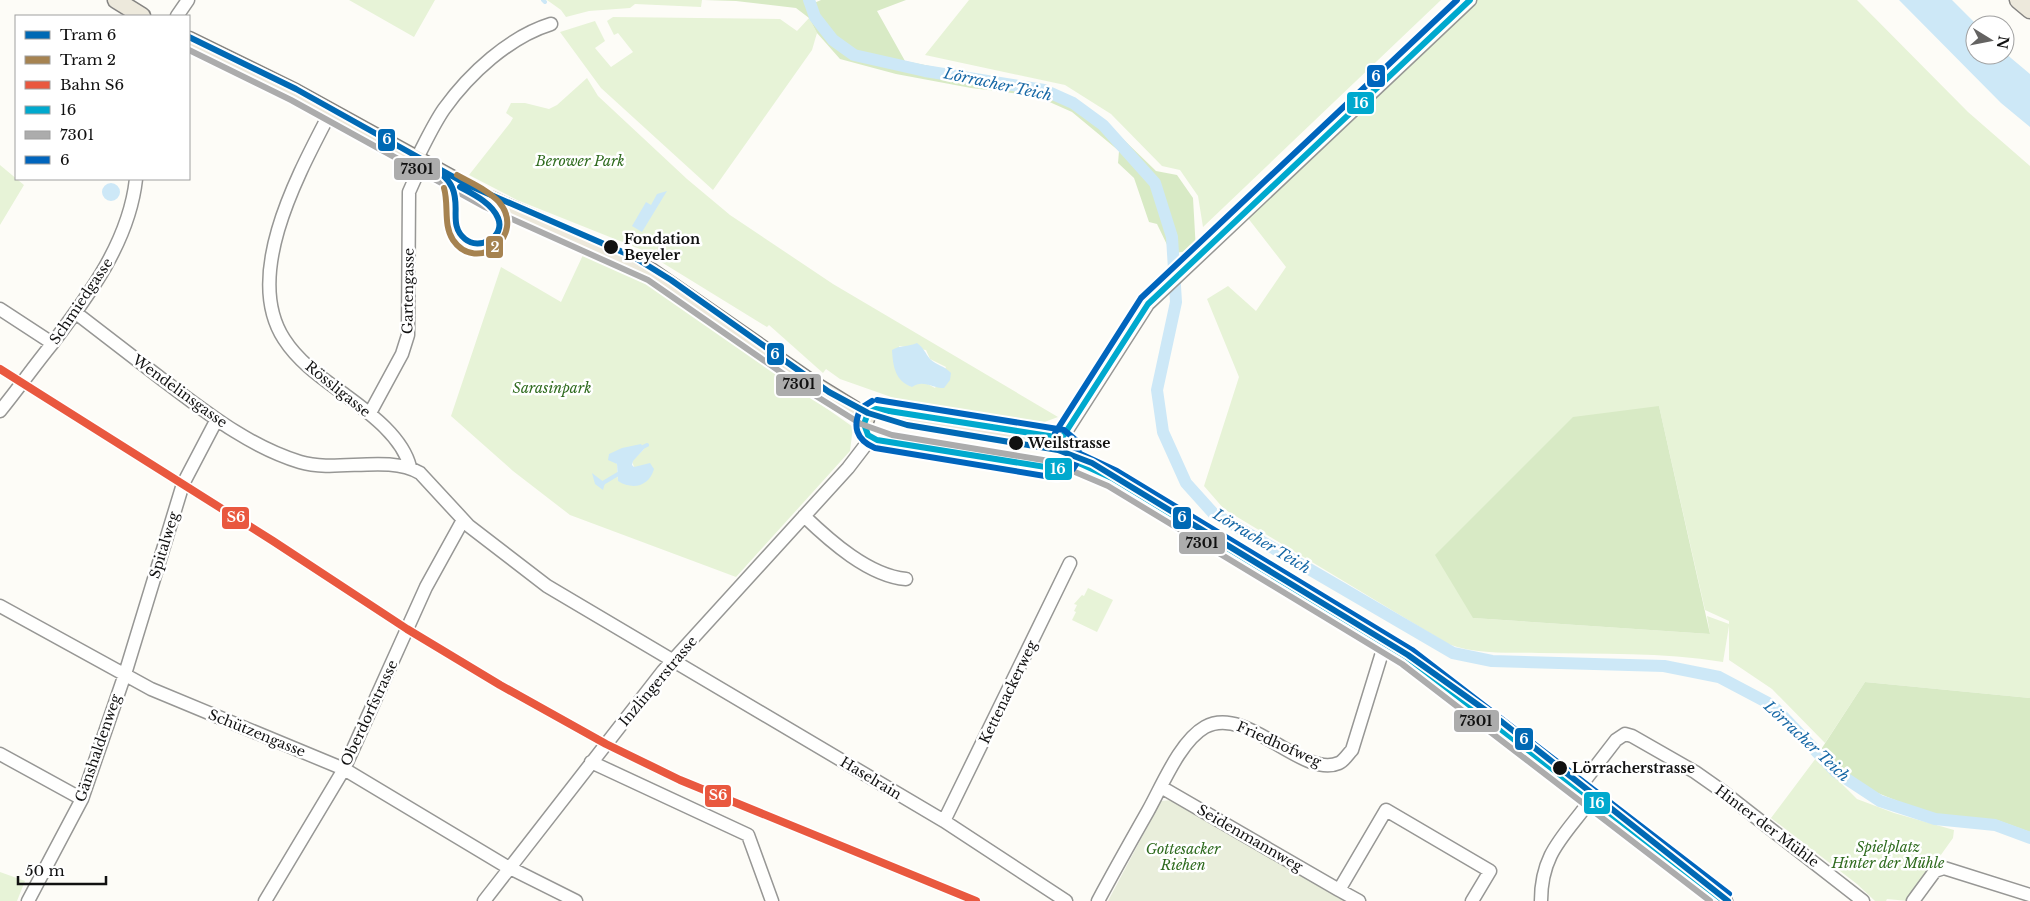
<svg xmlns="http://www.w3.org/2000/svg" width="2030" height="901" font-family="'Libre Baskerville',serif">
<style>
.green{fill:#e7f3d7;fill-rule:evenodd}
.forest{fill:#d8eac5}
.cemetery{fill:#e9eedb}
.water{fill:#cde8f7}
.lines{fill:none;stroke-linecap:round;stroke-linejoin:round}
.stream{stroke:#cde8f7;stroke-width:4}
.canal{stroke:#cde8f7;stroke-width:12}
.minor-casing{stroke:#979795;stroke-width:15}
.major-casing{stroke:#858482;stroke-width:19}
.minor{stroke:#fffffe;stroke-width:12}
.major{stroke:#ede9dc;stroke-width:16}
.bus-1-casing{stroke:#fff;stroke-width:10}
.bus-2-casing{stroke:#fff;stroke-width:10}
.bus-3-casing{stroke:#fff;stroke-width:10}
.bus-1{stroke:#00a9ce;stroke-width:6}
.bus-2{stroke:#acacac;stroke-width:6}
.bus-3{stroke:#0065bd;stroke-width:6}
.rail-1-casing{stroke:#fff;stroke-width:11}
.rail-1{stroke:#e9583f;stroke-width:8}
.tram-1-casing{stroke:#fff;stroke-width:10}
.tram-2-casing{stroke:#fff;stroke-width:10}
.tram-1{stroke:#0069b4;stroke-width:6}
.tram-2{stroke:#a68351;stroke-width:6}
.stop-dot{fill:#111;stroke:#fff;stroke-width:2}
.labels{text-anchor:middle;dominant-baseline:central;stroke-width:5;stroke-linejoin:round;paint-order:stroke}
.park-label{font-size:14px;font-style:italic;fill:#2f6b1f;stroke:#fff}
.stop-label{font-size:14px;font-weight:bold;fill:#111;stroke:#fff;text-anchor:start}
.street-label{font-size:14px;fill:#111;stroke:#fff}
.water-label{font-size:15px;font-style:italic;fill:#1768a6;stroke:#fff}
.line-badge{stroke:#fff;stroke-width:2}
.badge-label{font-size:14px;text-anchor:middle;font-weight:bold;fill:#fff}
.pale-badge-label{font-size:14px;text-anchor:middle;font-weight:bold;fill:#111}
</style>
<rect width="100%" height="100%" fill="#fdfcf7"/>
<path class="green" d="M349 0H435L414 37Z
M547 0H702L701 7 635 4 630 8 589 11 566 17 561 10Z
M969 0H1441L1203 227 1198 196 1180 170 1162 166 1111 114 1065 85 925 55Z
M1470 0H1857L1968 112 2030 166V698L1865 682 1825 743 1772 689 1729 660V626L1723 662C1662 652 1600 654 1539 653 1509 652 1476 655 1448 644L1224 509 1204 486 1239 377 1207 299 1228 286 1256 311 1286 267 1244 213ZM1659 406 1705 610 1729 621V624L1707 616 1710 634 1473 618Z
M613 17 780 19 797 31 809 18 817 33 812 50 713 190 601 88 560 32 595 21 605 41 595 48 611 67 633 52 618 33 614 35 607 21Z
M587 78 598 96 687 179 730 215 833 284 1058 417 1039 424 911 404 840 379 826 369 823 373 769 325 767 327 658 260 660 257 517 200 469 175 510 123 513 118 506 113 511 103H525L549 109 557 105ZM899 346 926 350 930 359 946 367 935 388 926 383H917Z
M0 165 24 185 0 225Z
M583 255 602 261 662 292 853 427 850 451 736 577 570 515 513 471 451 416 501 267 561 302ZM644 449 632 461 634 467 618 481 617 464 614 461Z
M1088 588 1113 600 1097 632 1072 620 1076 612 1074 611 1077 605 1074 604 1082 595 1084 596Z
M1816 758 1857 799 1894 813 1954 830 1953 838 1908 901 1887 899 1886 901H1875L1857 884 1771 818Z
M0 872 25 881 17 901H0Z"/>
<path class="forest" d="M704 0H812L814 3 821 0H906L877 11 905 61 1059 92 1079 103 1122 138 1156 171 1177 175 1193 198 1196 251 1171 253 1157 224 1149 222 1134 178 1118 163 1119 151 1072 112 1036 96 971 88 896 74 840 59 817 33 809 18 796 8 736 1Z
M1659 406 1710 634 1473 618 1435 555 1573 417Z
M1865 682 2030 698V832L1997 820 1927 813 1858 785 1820 751Z"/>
<path class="cemetery" d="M1172 800 1344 901H1108L1161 801Z"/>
<path class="water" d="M1899 0H1952L1977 25H1975V55H2005V53L2030 74V127L2001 103Z
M102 192a9 9 0 1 1 18 0a9 9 0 1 1-18 0Z
M667 191 642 232 632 226 646 202 651 205 657 194Z
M917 343C924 348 925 353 930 359 936 365 945 366 951 373L950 380 944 388C932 388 923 379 912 387 895 381 893 366 892 350 900 345 908 347 917 343Z
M641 444 644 449 633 461 632 465 634 467 650 463 654 469C649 487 632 490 618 481L617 464 608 460 609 454 622 448Z
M592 473 605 483 603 490 595 484Z"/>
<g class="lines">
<path class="stream" d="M543 0 545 2
M643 447 647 445
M603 483 618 474"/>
<path class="canal" d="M809 0 815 17 833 40 854 55 925 71 1044 90 1073 103 1103 125 1155 183 1172 237 1176 302 1157 390 1163 432 1186 483 1213 513 1453 653 1492 661 1664 666 1719 677 1772 705 1836 772 1880 801 1935 819 1995 825 2030 838"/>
<g class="minor-casing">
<path id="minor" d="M177 16 188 0
M331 111C300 171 242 274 284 339 300 364 325 380 348 397 371 414 403 438 410 467
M416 160C425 143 433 125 444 109 469 74 509 37 551 24
M0 309 52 343
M76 313C105 335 134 358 163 380 206 412 248 446 300 462 336 473 388 454 420 473L469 526 547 586 944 821 1066 901
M0 411C18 389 34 366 52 344 89 295 129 242 136 179
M370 413 402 354 408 335 409 192 422 163
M1062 438 1148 304 1470 0
M804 516C830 541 869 576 906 579
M0 606 151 689 344 769 504 865 576 901
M0 754 82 799
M591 762 748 835 772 901
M1161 787 1339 890
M1579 788 1616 740 1625 734 1632 736 1695 772 1722 791 1863 901
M944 821 1070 563
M28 901 82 799 125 674 183 484 216 421
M265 901 344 769 426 587 463 520
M484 901 663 671 848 468 871 438
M1098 901C1114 871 1131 841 1148 811 1162 786 1180 741 1205 727 1247 704 1302 779 1339 763 1344 761 1348 754 1352 750L1385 643
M1359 901 1339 890 1386 810 1490 871 1472 901
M1541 901C1541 852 1565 836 1592 798
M1913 901 1935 871 1944 868 2030 895"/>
</g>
<g class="major-casing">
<path id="major" d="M116 0 142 16
M2018 0 2030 10
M189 40 295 92 489 199 652 272 813 384 865 416
M876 409 1062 438 1069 445C1073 456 1069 465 1058 469L877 440 868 435 864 424 868 413Z
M1070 459 1112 478 1407 657 1724 901"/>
</g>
<use href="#minor" class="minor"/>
<use href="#major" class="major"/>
<g class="bus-1-casing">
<path id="bus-1" d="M876 409 1062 438C1073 449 1073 462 1058 469L877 440 868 435 864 424 868 413Z
M1062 438 1148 304 1470 0
M1070 459 1112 478 1407 657 1724 901"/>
</g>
<g class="bus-2-casing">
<path id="bus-2" d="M189 50 291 100 485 207 648 280 808 391 861 424 892 435 1049 461 1108 486 1402 664 1710 901"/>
</g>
<g class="bus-3-casing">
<path id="bus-3" d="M872 401 861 408C852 426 856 440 875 448L1057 478C1076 474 1082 458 1077 441L1064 430 877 400
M1055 433 1141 298 1457 0
M1074 451 1117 471 1412 650 1729 894"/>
</g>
<use href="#bus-1" class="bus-1"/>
<use href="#bus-2" class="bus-2"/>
<use href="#bus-3" class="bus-3"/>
<g class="rail-1-casing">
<path id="rail-1" d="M0 369 273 541 407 629 500 685 606 744 680 780 976 901"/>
</g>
<use href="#rail-1" class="rail-1"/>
<g class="tram-1-casing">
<path id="tram-1" d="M189 37 296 89 468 185 634 257 671 280 829 392 868 413 907 425 1058 450 1092 463 1408 655 1502 722 1728 901
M426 163C477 191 441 219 465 239 479 251 506 237 498 218 492 203 473 194 460 187"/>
</g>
<g class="tram-2-casing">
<path id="tram-2" d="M444 188C449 205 443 225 453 240 477 275 527 235 499 202 488 190 471 183 457 175"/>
</g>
<use href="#tram-1" class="tram-1"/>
<use href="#tram-2" class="tram-2"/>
</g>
<g class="stop-dot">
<circle cx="611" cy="247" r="8"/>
<circle cx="1016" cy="443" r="8"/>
<circle cx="1560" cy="768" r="8"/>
</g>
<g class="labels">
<g class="park-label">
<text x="580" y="161">Berower Park</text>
<text x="552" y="388">Sarasinpark</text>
<text x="1888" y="847">Spielplatz<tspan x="1888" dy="16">Hinter der Mühle</tspan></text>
<text x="1183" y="849">Gottesacker<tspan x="1183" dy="16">Riehen</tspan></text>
</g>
<g class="stop-label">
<text x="624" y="239">Fondation<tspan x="624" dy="16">Beyeler</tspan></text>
<text x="1028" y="443">Weilstrasse</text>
<text x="1572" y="768">Lörracherstrasse</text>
</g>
<g class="street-label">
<text transform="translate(408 291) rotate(-89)">Gartengasse</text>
<text transform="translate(81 301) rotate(-56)">Schmiedgasse</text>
<text transform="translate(338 389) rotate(39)">Rössligasse</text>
<text transform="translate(180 391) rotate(36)">Wendelinsgasse</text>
<text transform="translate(164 545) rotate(-73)">Spitalweg</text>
<text transform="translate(658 681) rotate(-50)">Inzlingerstrasse</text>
<text transform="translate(1008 692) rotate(-64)">Kettenackerweg</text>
<text transform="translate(369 713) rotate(-65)">Oberdorfstrasse</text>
<text transform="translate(257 733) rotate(22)">Schützengasse</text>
<text transform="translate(1279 744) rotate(24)">Friedhofweg</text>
<text transform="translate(98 748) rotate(-71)">Gänshaldenweg</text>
<text transform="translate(871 778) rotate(31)">Haselrain</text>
<text transform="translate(1767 826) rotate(37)">Hinter der Mühle</text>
<text transform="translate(1250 838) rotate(30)">Seidenmannweg</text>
</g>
<g class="water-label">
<text transform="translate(998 84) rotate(12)">Lörracher Teich</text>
<text transform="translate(1262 541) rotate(31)">Lörracher Teich</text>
<text transform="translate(1807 741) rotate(43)">Lörracher Teich</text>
</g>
</g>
<g class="line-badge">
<rect x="1366" y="64" width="20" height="24" rx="5" fill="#0065bd"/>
<rect x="1346" y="91" width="29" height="24" rx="5" fill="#00a9ce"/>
<rect x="377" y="128" width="19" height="24" rx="5" fill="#0069b4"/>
<rect x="393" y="157" width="48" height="24" rx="5" fill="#acacac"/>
<rect x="485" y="235" width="19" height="24" rx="5" fill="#a68351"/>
<rect x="766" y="342" width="19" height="24" rx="5" fill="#0069b4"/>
<rect x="775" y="373" width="47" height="24" rx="5" fill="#acacac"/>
<rect x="1044" y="457" width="29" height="24" rx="5" fill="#00a9ce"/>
<rect x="221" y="506" width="29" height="24" rx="5" fill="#e9583f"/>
<rect x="1172" y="506" width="20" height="24" rx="5" fill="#0069b4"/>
<rect x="1178" y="531" width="48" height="24" rx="5" fill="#acacac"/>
<rect x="1453" y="709" width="47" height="24" rx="5" fill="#acacac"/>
<rect x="1514" y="727" width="20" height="24" rx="5" fill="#0069b4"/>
<rect x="704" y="784" width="28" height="24" rx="5" fill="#e9583f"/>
<rect x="1583" y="791" width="28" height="24" rx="5" fill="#00a9ce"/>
</g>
<g class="badge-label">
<text x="1376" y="81">6</text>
<text x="1361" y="108">16</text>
<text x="387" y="144">6</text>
<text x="495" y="252">2</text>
<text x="775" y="359">6</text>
<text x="1058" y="474">16</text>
<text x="236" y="522">S6</text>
<text x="1182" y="522">6</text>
<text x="1524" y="744">6</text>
<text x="718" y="800">S6</text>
<text x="1597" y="808">16</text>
</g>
<g class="pale-badge-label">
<text x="417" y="174">7301</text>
<text x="799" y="389">7301</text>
<text x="1202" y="548">7301</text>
<text x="1476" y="726">7301</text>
</g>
<rect x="15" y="15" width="175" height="165" fill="#ffffff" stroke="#a0a0a0"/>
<rect x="25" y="31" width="25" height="8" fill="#0069b4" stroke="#a0a0a0"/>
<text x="60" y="40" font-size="15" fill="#111111">Tram 6</text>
<rect x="25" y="56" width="25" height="8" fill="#a68351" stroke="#a0a0a0"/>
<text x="60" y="65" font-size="15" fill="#111111">Tram 2</text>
<rect x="25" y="81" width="25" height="8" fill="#e9583f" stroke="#a0a0a0"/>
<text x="60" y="90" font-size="15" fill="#111111">Bahn S6</text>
<rect x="25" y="106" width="25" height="8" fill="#00a9ce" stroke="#a0a0a0"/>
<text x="60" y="115" font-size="15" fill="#111111">16</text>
<rect x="25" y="131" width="25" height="8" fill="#acacac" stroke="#a0a0a0"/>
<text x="60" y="140" font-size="15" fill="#111111">7301</text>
<rect x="25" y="156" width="25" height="8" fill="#0065bd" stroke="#a0a0a0"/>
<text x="60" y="165" font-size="15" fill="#111111">6</text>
<g transform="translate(1990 40) rotate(100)"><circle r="24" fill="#ffffff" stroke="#a0a0a0"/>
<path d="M0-4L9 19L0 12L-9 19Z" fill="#646362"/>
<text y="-8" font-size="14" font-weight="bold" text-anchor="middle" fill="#111111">N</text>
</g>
<path d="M18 876v8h88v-8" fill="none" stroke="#111111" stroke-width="2.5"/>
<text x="25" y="876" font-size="15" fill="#111111" stroke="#ffffff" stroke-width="4" paint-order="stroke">50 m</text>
</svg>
